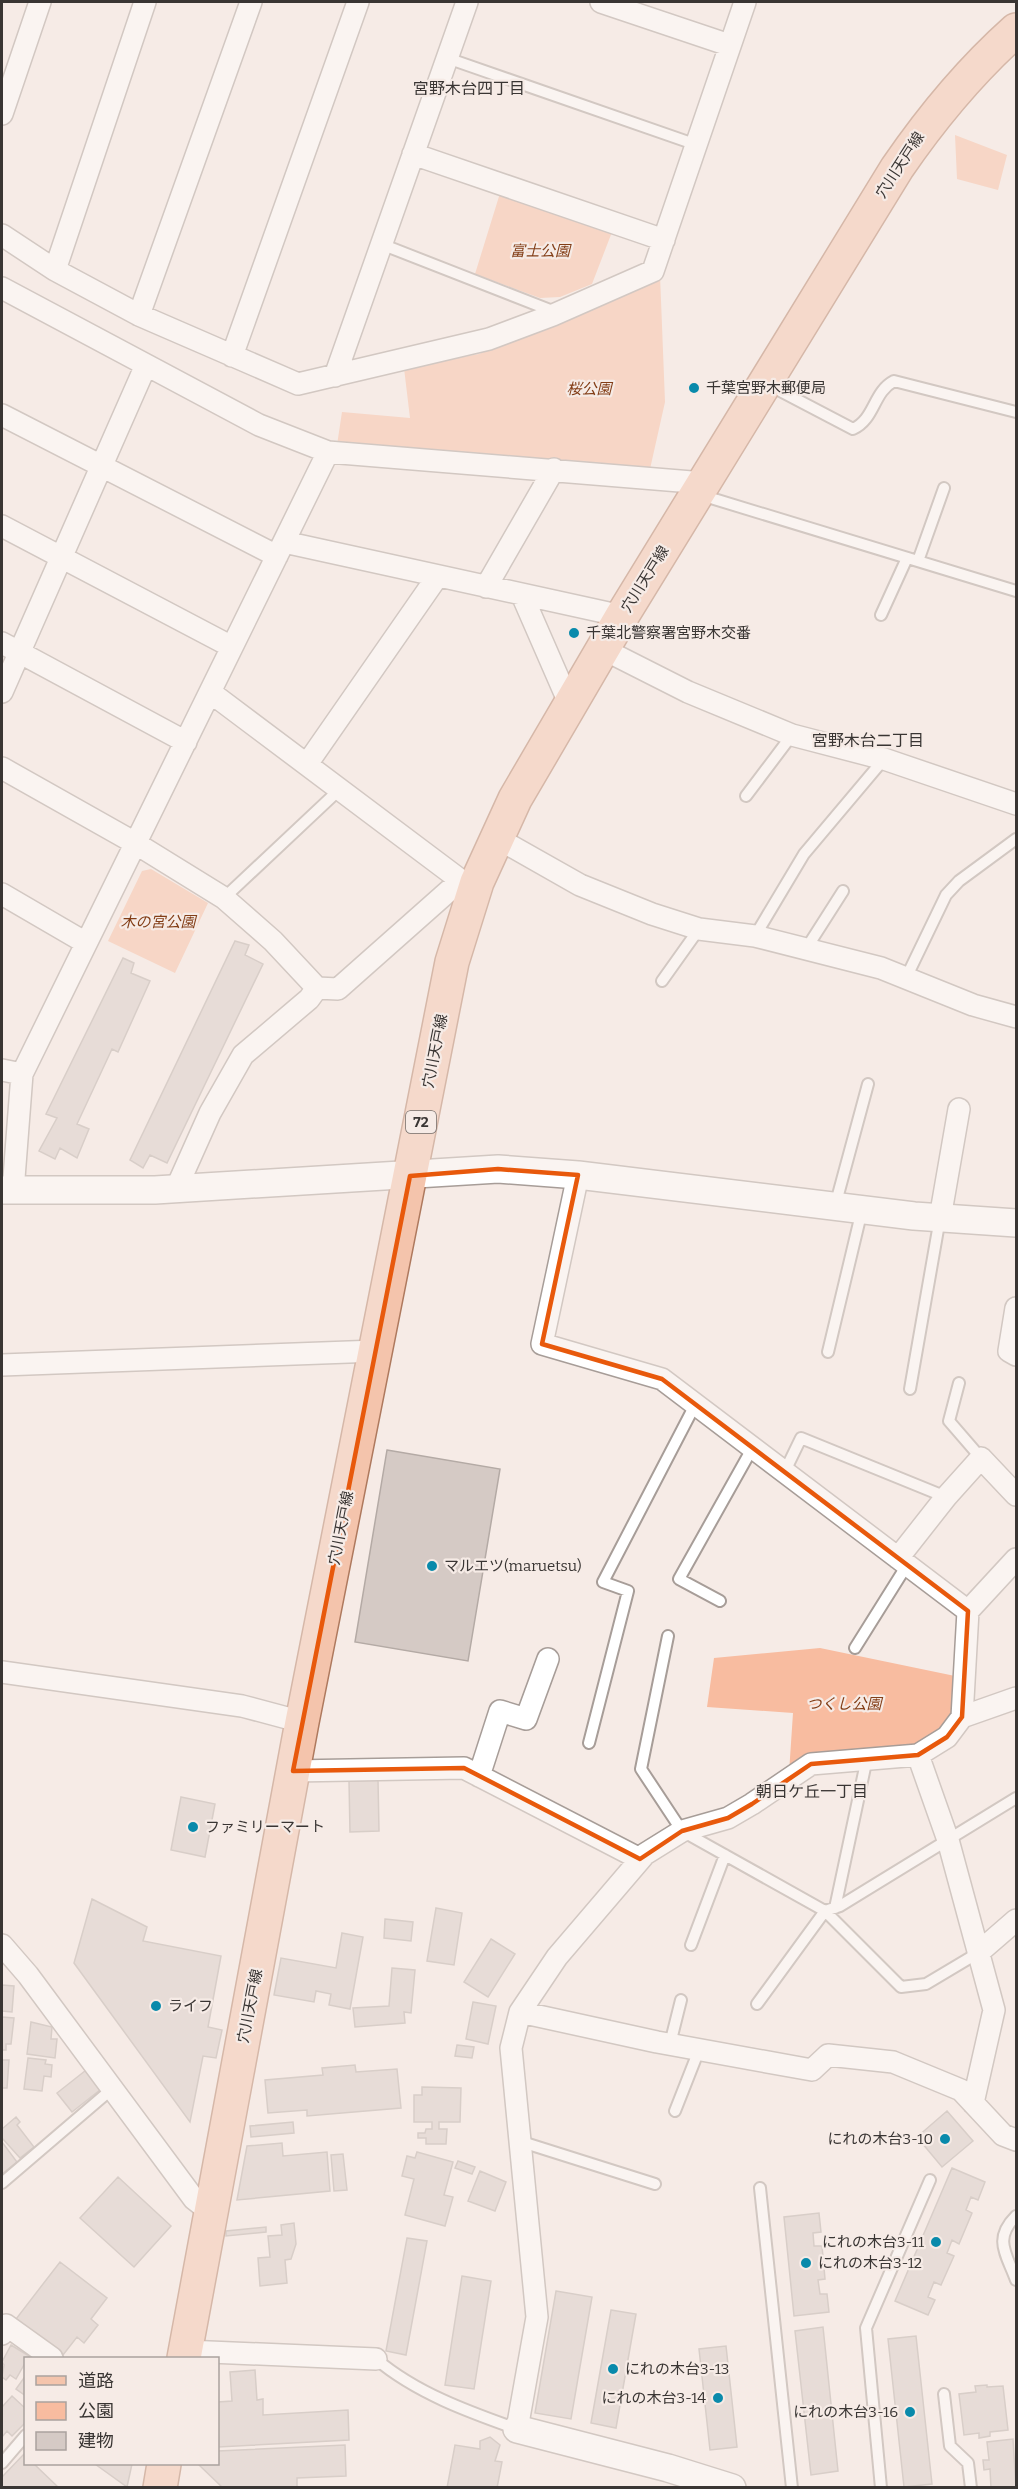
<svg xmlns="http://www.w3.org/2000/svg" width="1018" height="2489" font-family="Bitter,'Noto Sans JP',serif">
<style>
.green{fill:#f8bca0}
.building{fill:#d5cac5;stroke:#b4aaa5;stroke-width:1.5}
.lines{fill:none;stroke-linecap:round;stroke-linejoin:round}
.service-casing{stroke:#a79d98;stroke-width:14}
.minor-casing{stroke:#a79d98;stroke-width:24}
.tertiary-casing{stroke:#a79d98;stroke-width:30}
.primary-casing{stroke:#ae795e;stroke-width:36}
.service{stroke:#fff;stroke-width:10}
.minor{stroke:#fff;stroke-width:21}
.tertiary{stroke:#fff;stroke-width:27}
.primary{stroke:#f4c4ac;stroke-width:33}
.marked{fill:none;stroke:#e8590c;stroke-width:4.5;stroke-linejoin:round}
.poi-dot{fill:#098aab;stroke:#f6ebe6;stroke-width:2}
.labels{text-anchor:middle;dominant-baseline:central;stroke-width:4.5;stroke-linejoin:round;paint-order:stroke}
.shield{fill:#f6ebe6;stroke:#726c69;stroke-width:1.5}
.shield-label{font-size:14px;font-weight:bold;fill:#393533}
.street-label{font-size:15px;fill:#393533;stroke:#f6ebe6}
.park-label{font-size:15px;font-style:italic;fill:#833e17;stroke:#f6ebe6}
.poi-label{font-size:15px;fill:#393533;stroke:#f6ebe6;text-anchor:start}
.neighbourhood-label{font-size:16px;fill:#393533;stroke:#f6ebe6}
</style>
<rect width="100%" height="100%" fill="#f6ebe6"/>
<path class="green" d="M955 135 1007 155 998 190 957 179Z
M501 190 612 232 592 284 560 297 540 298 475 274Z
M660 275 665 402 650 469 337 445 342 412 410 418 404 368 479 354Z
M151 869 208 903 175 973 108 941 142 871Z
M820 1648 955 1676 953 1717 938 1737 919 1747 789 1773 793 1713 707 1707 714 1658Z"/>
<path class="building" d="M235 941 249 945 245 955 263 964 167 1163 150 1155 143 1168 130 1160Z
M123 958 134 963 131 973 150 981 118 1052 112 1049 77 1124 89 1129 77 1158 60 1148 55 1159 39 1151 57 1118 46 1114Z
M387 1450 500 1469 468 1661 355 1642Z
M378 1780 379 1831 350 1832 349 1781Z
M181 1797 215 1804 205 1857 171 1850Z
M92 1899 147 1927 143 1941 221 1956 208 2027 222 2030 216 2058 203 2056 190 2122 74 1963Z
M436 1908 462 1913 454 1965 427 1961Z
M385 1919 413 1922 411 1941 384 1938Z
M342 1933 363 1937 350 2009 329 2005 331 1994 316 1991 314 2002 274 1995 281 1958 336 1968Z
M491 1939 515 1954 488 1997 464 1982Z
M392 1968 415 1970 411 2013 404 2012 405 2023 355 2027 353 2008 389 2006Z
M2 1985 14 1986 12 2012 2 2011Z
M473 2002 496 2006 488 2044 466 2039Z
M2 2017 14 2018 11 2044H6V2050H2Z
M31 2022 52 2027 51 2039H57L55 2058 27 2054Z
M457 2045 474 2047 472 2058 455 2056Z
M28 2058 46 2060 45 2064 52 2065 51 2077 44 2076 42 2091 24 2089Z
M2 2060H9L7 2088H2Z
M355 2065 356 2072 397 2069 401 2108 307 2116V2110L268 2113 265 2080 323 2075 322 2068Z
M90 2067 105 2086 72 2112 57 2093Z
M422 2087 461 2088 460 2122H439V2129H447L446 2144H426V2138H418V2133H425L426 2129H432V2122H414V2095H422Z
M947 2111 973 2141 942 2167 917 2137Z
M16 2117 20 2122 17 2125 34 2147 20 2158 2 2138V2129Z
M293 2122 294 2133 251 2137 250 2126Z
M2 2142 17 2162 2 2174Z
M282 2143 283 2156 327 2152 330 2191 237 2200 247 2146Z
M417 2152 453 2162 444 2195 453 2197 445 2226 405 2215 414 2179 402 2176 407 2156 415 2158Z
M343 2154 347 2190 334 2191 331 2155Z
M458 2161 475 2167 472 2174 455 2168Z
M952 2168 985 2182 978 2200 971 2197 966 2210 972 2213 959 2244 952 2240 947 2253 954 2256 941 2285 934 2282 928 2297 935 2300 928 2315 895 2301Z
M480 2171 506 2182 495 2211 468 2201Z
M118 2177 171 2226 134 2267 80 2218Z
M819 2213 821 2232 813 2233 814 2246H822L825 2279 818 2280 820 2294H827L829 2312 794 2316 784 2217Z
M294 2223 296 2244 291 2259 285 2260 287 2283 260 2286 258 2258 270 2257 268 2236 282 2235 281 2225Z
M266 2227V2232L226 2236V2231Z
M407 2238 427 2241 406 2355 386 2351Z
M60 2262 107 2298 91 2319 98 2325 84 2343 77 2337 63 2355 16 2319Z
M462 2276 491 2281 474 2389 445 2385Z
M556 2291 592 2297 571 2419 535 2413Z
M611 2310 636 2314 616 2428 591 2423Z
M823 2327 838 2471 811 2475 795 2331Z
M916 2336 932 2484 904 2487 888 2339Z
M11 2345 29 2356 16 2379 10 2375 6 2380 2 2377 4 2365 2 2362Z
M726 2346 737 2447 710 2450 699 2349Z
M255 2370 257 2400 263 2399V2415L348 2410 349 2440 218 2447V2402L232 2401 230 2372Z
M26 2375V2396L16 2389Z
M987 2385V2387L1003 2386 1008 2430 990 2432V2436L979 2438V2433L964 2435 959 2394 976 2392 975 2386Z
M12 2396 26 2409V2422L12 2436 7 2431 2 2437V2407Z
M490 2437 500 2445 495 2461 502 2462 497 2488H447L455 2445 480 2449V2441Z
M1013 2439 1016 2488H991L990 2469 984 2470 983 2460H989L987 2442Z
M345 2445 346 2476 297 2478V2488H223L198 2464H218V2451Z
M24 2454 26 2464H34L59 2488H2V2477Z
M95 2464H132L127 2487Z"/>
<g class="lines">
<g class="service-casing">
<path id="service" d="M447 58 697 145
M381 244 555 312
M767 384 853 429C875 419 873 392 894 381L1016 412
M701 495 1016 591
M918 561 944 488
M881 615 907 558
M746 796 792 735
M224 898 340 789
M755 936 804 854 884 759
M806 949 843 891
M906 978 946 895 959 881 1016 839
M662 981 699 929
M835 1206 868 1084
M828 1352 862 1210
M959 1383 949 1421 981 1458
M910 1389 940 1218
M785 1471 801 1438 946 1497
M720 1601 679 1579 753 1447
M668 1636 641 1769 682 1831 825 1911 901 1987 926 1984 978 1953
M855 1648 907 1565
M589 1743 628 1591 603 1582 696 1403
M835 1908 867 1758
M691 1945 725 1855
M757 2004 825 1911 840 1906 1016 1798
M670 2044 681 2000
M675 2111 699 2050
M522 2142 655 2184
M2 2183 113 2088
M760 2188 792 2488
M1016 2216C993 2239 1006 2253 1016 2280
M376 2359C416 2393 469 2412 517 2429
M944 2394 950 2446 968 2463 971 2488
M2 2463 26 2435
M881 2488 866 2328 930 2180"/>
</g>
<g class="minor-casing">
<path id="minor" d="M601 2 729 45
M2 114 40 2
M413 154 664 240
M2 235 55 270 139 315 298 384 489 339 553 315 653 271 745 2
M55 270 145 2
M2 288 259 425 328 452 704 483
M139 315 251 2
M232 356 358 2
M335 376 467 2
M2 415 277 556
M2 526 232 647
M284 542 622 616
M486 587 554 469
M522 595 570 705
M2 643 186 742
M603 649 688 692 792 735 884 759 1016 804
M2 692 146 365
M210 692 471 888
M307 764 437 577
M2 768 135 843 224 898 273 941 317 988
M497 838 580 885 652 914 699 929 755 936 881 968 973 1005 1016 1017
M2 894 86 943
M2 1070 22 1074
M578 1175 542 1344 662 1379 968 1611
M176 1189 210 1113 243 1055 309 999 317 988 338 989 461 880
M13 1191 22 1074 328 452
M940 1218 959 1109
M1016 1308 1009 1351 1016 1355
M2 1365 376 1351
M898 1558 946 1497 981 1458 1016 1495
M2 1672 242 1706 302 1722
M962 1717 1016 1698
M918 1755 948 1840 994 2010 973 2103
M293 1771 464 1768 640 1859
M479 1776 500 1711 526 1719 548 1659
M2 1945 28 1975 194 2199 212 2213
M978 1953 1016 1920
M520 2012 657 2042 812 2070 828 2055 893 2062 961 2090 1003 2135 1016 2140
M2 2334 6 2325 52 2358
M186 2351 376 2359
M517 2429 537 2317 511 2048 520 2012 557 1957 645 1854 682 1831 728 1818 752 1804 811 1764 918 1755 947 1737 962 1717 968 1611 1016 1559"/>
</g>
<g class="tertiary-casing">
<path id="tertiary" d="M2 1190H155L498 1169 578 1175 914 1216 1016 1223
M517 2429 668 2468 732 2488"/>
</g>
<g class="primary-casing">
<path id="primary" d="M184 2358 302 1722 452 962 477 882 515 799 622 616 897 168C932 117 970 71 1016 30
M160 2488 164 2464"/>
</g>
<use href="#service" class="service"/>
<use href="#minor" class="minor"/>
<use href="#tertiary" class="tertiary"/>
<use href="#primary" class="primary"/>
</g>
<path d="M0 0H1018V2489H0ZM498 1169 578 1175 542 1344 662 1379 968 1611 962 1717 947 1737 918 1755 811 1764 752 1804 728 1818 682 1831 640 1859 464 1768 293 1771 410 1176Z" fill="#f6ebe6" fill-opacity=".55" fill-rule="evenodd"/>
<path class="marked" d="M498 1169 578 1175 542 1344 662 1379 968 1611 962 1717 947 1737 918 1755 811 1764 752 1804 728 1818 682 1831 640 1859 464 1768 293 1771 410 1176Z"/>
<g class="poi-dot">
<circle cx="694" cy="388" r="6"/>
<circle cx="574" cy="633" r="6"/>
<circle cx="432" cy="1566" r="6"/>
<circle cx="193" cy="1827" r="6"/>
<circle cx="156" cy="2006" r="6"/>
<circle cx="945" cy="2139" r="6"/>
<circle cx="936" cy="2242" r="6"/>
<circle cx="806" cy="2263" r="6"/>
<circle cx="613" cy="2369" r="6"/>
<circle cx="718" cy="2398" r="6"/>
<circle cx="910" cy="2412" r="6"/>
</g>
<g class="labels">
<rect class="shield" x="406" y="1111" width="30" height="22" rx="4.5"/>
<g class="shield-label">
<text x="421" y="1122">72</text>
</g>
<g class="street-label">
<text transform="translate(900 165) rotate(-57)">穴川天戸線</text>
<text transform="translate(645 579) rotate(-58)">穴川天戸線</text>
<text transform="translate(435 1051) rotate(-79)">穴川天戸線</text>
<text transform="translate(341 1528) rotate(-79)">穴川天戸線</text>
<text transform="translate(250 2006) rotate(-79)">穴川天戸線</text>
</g>
<g class="park-label">
<text x="540" y="251">富士公園</text>
<text x="589" y="389">桜公園</text>
<text x="158" y="922">木の宮公園</text>
<text x="844" y="1704">つくし公園</text>
</g>
<g class="poi-label">
<text x="706" y="388">千葉宮野木郵便局</text>
<text x="586" y="633">千葉北警察署宮野木交番</text>
<text x="444" y="1566">マルエツ(maruetsu)</text>
<text x="205" y="1827">ファミリーマート</text>
<text x="168" y="2006">ライフ</text>
<text x="933" y="2139" text-anchor="end">にれの木台3-10</text>
<text x="924" y="2242" text-anchor="end">にれの木台3-11</text>
<text x="818" y="2263">にれの木台3-12</text>
<text x="625" y="2369">にれの木台3-13</text>
<text x="706" y="2398" text-anchor="end">にれの木台3-14</text>
<text x="898" y="2412" text-anchor="end">にれの木台3-16</text>
</g>
<g class="neighbourhood-label">
<text x="469" y="88">宮野木台四丁目</text>
<text x="868" y="740">宮野木台二丁目</text>
<text x="812" y="1791">朝日ケ丘一丁目</text>
</g>
</g>
<rect width="1018" height="2489" fill="none" stroke="#393533" stroke-width="6"/>
<rect x="24" y="2357" width="195" height="108" fill="#f6ebe6" stroke="#aaa29e" stroke-width="1.5"/>
<rect x="36" y="2376" width="30" height="9" fill="#f4c4ac" stroke="#aaa29e" stroke-width="1.5"/>
<text x="78" y="2387" font-size="18" fill="#393533">道路</text>
<rect x="36" y="2402" width="30" height="18" fill="#f8bca0" stroke="#aaa29e" stroke-width="1.5"/>
<text x="78" y="2417" font-size="18" fill="#393533">公園</text>
<rect x="36" y="2432" width="30" height="18" fill="#d5cac5" stroke="#aaa29e" stroke-width="1.5"/>
<text x="78" y="2447" font-size="18" fill="#393533">建物</text>
</svg>
